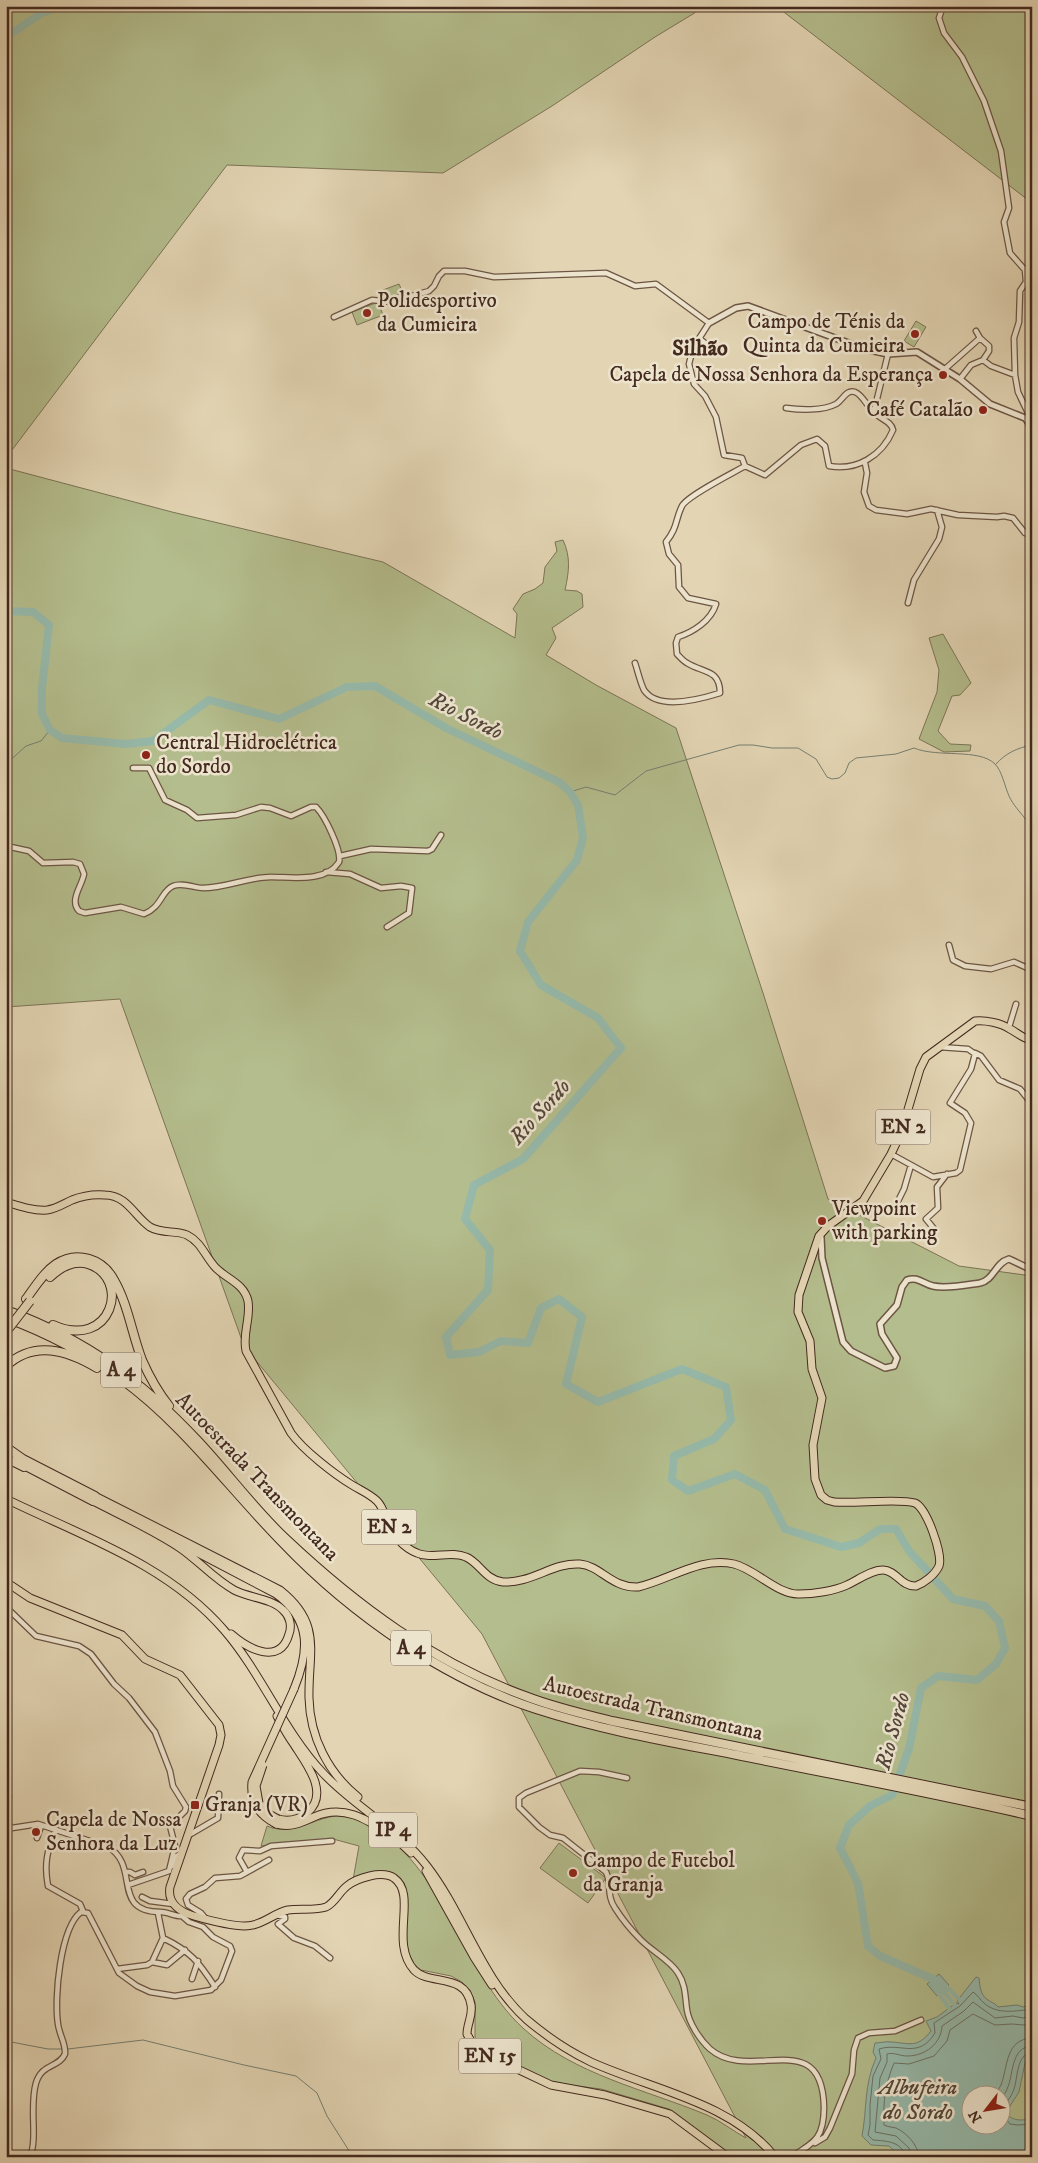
<svg xmlns="http://www.w3.org/2000/svg" width="1038" height="2163" font-family="'IM FELL DW Pica',serif">
<style>
.green{fill:#b4bd8d;stroke:#7c7456;fill-rule:evenodd}
.water{fill:#96b9aa;stroke:#758072;fill-rule:evenodd}
.lines{fill:none;stroke-linecap:round;stroke-linejoin:round}
.shore{stroke:#6d7264;stroke-width:1}
.stream{stroke:#758072;stroke-width:1}
.canal{stroke:#96b9aa;stroke-width:4.5}
.river{stroke:#96b9aa;stroke-width:8}
.minor-casing{stroke:#6c5544;stroke-width:7}
.tertiary-casing{stroke:#6c5544;stroke-width:8}
.primary-casing{stroke:#442a1f;stroke-width:9}
.trunk-casing{stroke:#442a1f;stroke-width:9}
.motorway-casing{stroke:#442a1f;stroke-width:10}
.minor{stroke:#ede4ce;stroke-width:4.5}
.tertiary{stroke:#ede4ce;stroke-width:5}
.primary{stroke:#e3d5b4;stroke-width:7}
.trunk{stroke:#e3d5b4;stroke-width:7}
.motorway{stroke:#e3d5b4;stroke-width:8}
.trunk-bridge-casing{stroke:#442a1f;stroke-width:9;stroke-linecap:butt}
.motorway-bridge-casing{stroke:#442a1f;stroke-width:10;stroke-linecap:butt}
.trunk-bridge{stroke:#e3d5b4;stroke-width:7}
.motorway-bridge{stroke:#e3d5b4;stroke-width:8}
.poi-dot{fill:#8f2418;stroke:#ede4ce;stroke-width:2}
.labels{text-anchor:middle;dominant-baseline:central;stroke-width:5;stroke-linejoin:round;paint-order:stroke}
.shield{fill:#ede4ce;stroke:#776254;stroke-width:1}
.shield-label{font-size:20px;font-weight:bold;fill:#442a1f}
.poi-label{font-size:21px;fill:#442a1f;stroke:#ede4ce;text-anchor:start}
.street-label{font-size:21px;fill:#442a1f;stroke:#ede4ce}
.neighbourhood-label{font-size:22px;font-weight:bold;fill:#442a1f;stroke:#ede4ce}
.water-label{font-size:22px;font-style:italic;fill:#54473b;stroke:#ede4ce}
</style>
<rect width="100%" height="100%" fill="#e3d5b4"/>
<filter id="stains"><feTurbulence type="fractalNoise" baseFrequency=".004" numOctaves="4"/><feColorMatrix values="0 0 0 0 .2 0 0 0 0 .09 0 0 0 0 .02 0 0 0 .5 -.17"/></filter>
<radialGradient id="worn" r=".72"><stop offset=".6" stop-color="#630" stop-opacity="0"/><stop offset="1" stop-color="#630" stop-opacity=".3"/></radialGradient>
<path class="green" d="M6 6H706L655 37 552 106 443 173 227 165 6 458Z
M776 6H1032V203Z
M399 284 403 293 386 299 383 290Z
M378 302 383 315 357 325 352 312Z
M916 321 926 327 914 347 904 341Z
M6 468 172 512 383 562 515 638 517 614 513 609 523 594 535 589 543 583 545 567 557 551 555 542 563 540C571 557 569 572 565 590L577 591 582 594 583 607 552 628 556 638 546 655 596 685 676 728 763 993 828 1199 959 1266 1032 1276V2157H732L669 2109 601 2089 554 2083 486 2050 477 2042 475 2037V2002L470 1990 462 1982 451 1976 421 1970 414 1964 406 1948 404 1886C390 1862 374 1873 353 1880L359 1846 333 1839 261 1846 267 1826C299 1840 325 1805 357 1819 443 1855 458 1969 524 2029 575 2075 644 2089 707 2115 721 2121 733 2131 746 2138L482 1634 244 1346 120 999 6 1007ZM970 2096H1000V2126H970Z
M943 634 971 683 960 695 952 696 938 731 950 744 971 745 970 751 944 752 919 739 937 692 939 670 929 638Z
M559 1843 606 1878 588 1903 540 1868Z"/>
<path class="water" d="M939 1974 949 1985 937 1996 927 1984Z
M976 1977 979 1978C980 1986 980 1995 988 2000 992 2003 995 2003 998 2007L1017 2005 1023 2007 1032 2004V2055L1025 2063 1019 2092 1008 2109 1007 2114C1014 2122 1022 2120 1032 2119V2157H901L889 2146 871 2145 862 2136C867 2110 864 2084 876 2058L873 2052 875 2043C880 2043 886 2041 891 2042 909 2043 917 2049 931 2031L926 2021 937 2017 956 2003 959 2004 957 2001ZM970 2096H1000V2126H970Z"/>
<g class="lines">
<path class="shore" d="M1032 2052C1016 2054 1018 2078 1014 2089 1011 2099 1003 2104 1002 2114L1010 2124 1018 2125 1032 2124
M994 2096C996 2092 999 2089 1001 2085 1008 2067 1005 2039 1032 2038
M1000 2099C1003 2096 1006 2093 1007 2089 1014 2075 1010 2047 1032 2046
M905 2157C903 2141 885 2141 873 2140L868 2135 870 2125V2105L873 2076 881 2059 879 2049C901 2042 918 2060 935 2033L934 2023 960 2006 973 1992C978 1995 980 2000 984 2003 997 2015 1016 2011 1032 2009
M911 2157 909 2148 896 2136 875 2132 880 2078 887 2062V2054C894 2052 900 2056 907 2056 925 2056 941 2044 942 2026L964 2011 973 2002 995 2018 1013 2016 1023 2018 1032 2015
M919 2157C918 2145 907 2133 896 2128 892 2127 888 2127 884 2125 883 2101 885 2085 894 2063L909 2064 934 2056 947 2041 950 2030 973 2014 995 2025 1012 2024 1024 2025 1032 2023"/>
<path class="stream" d="M6 764 26 746 41 741 50 730
M996 764C1006 753 1017 748 1032 745
M570 792 586 787 615 795 646 771 739 745H753L772 748H798L816 759 827 777 832 779 839 778 845 773 849 763 856 758 896 754 914 748C938 758 979 748 995 764 1002 771 1005 787 1009 796 1013 805 1021 813 1027 821L1032 822
M1027 821 1032 835
M6 2041 48 2049H62
M68 2049 143 2040 244 2065 296 2076 317 2093 327 2116 353 2157"/>
<path class="canal" d="M947 1987 959 1999
M943 1991 954 2004
M939 1994 949 2008"/>
<path class="river" d="M6 37 42 13 61 6
M6 611 33 612 49 625 42 688V714L50 730 62 738 126 744 153 741 209 700 279 719 347 687 375 686 446 728 559 782 570 792 578 805 583 838 577 860 528 922 520 951 541 985 598 1018 621 1048 523 1159 474 1185 465 1219 490 1250 488 1290 446 1337 450 1355 479 1352 501 1341 528 1343 541 1308 559 1299 582 1317 566 1384 598 1402 682 1369 726 1387 731 1420 714 1439 674 1456 672 1480 688 1491 735 1474 765 1490 785 1529 841 1547 859 1543 880 1529H896L909 1551 953 1599 985 1606 999 1621 1005 1648 996 1664 977 1680 938 1676 921 1688 909 1749 892 1795 870 1806 849 1825 840 1848 858 1883 868 1946 880 1956 933 1979 945 1989"/>
<g class="minor-casing">
<path id="minor" d="M943 6 939 18 944 33 962 57 984 101 1001 151 1009 208 1004 222 1010 253 1025 270 1026 282 1020 291 1019 322 1014 338 1015 375 1018 392 1029 415V423
M334 317 372 300 391 302 429 291 434 286 439 276 444 271H465L494 277 606 273 635 286 656 284 709 323 693 348 689 364 694 384 705 396 716 417 724 455 742 458 745 466
M700 339 711 348
M983 360 991 366 1015 375
M945 369 980 338
M960 379 971 365 983 360 989 351V346L980 338 976 331
M786 408C800 410 823 411 836 404 843 400 846 389 855 392 863 395 867 407 874 412
M865 463 867 473 864 492 869 506 876 510 907 514 931 509 958 515 997 517 1004 516 1013 518 1025 533 1032 535
M908 603 914 580 939 539 942 527 937 510
M635 663C638 672 640 682 644 690 658 711 701 699 720 693 720 669 703 673 687 663 683 661 680 657 677 654L676 643 678 637C693 632 711 621 716 604L688 598 679 587 678 565 669 554 666 542C678 527 675 520 682 506 687 496 733 473 745 466L765 475 801 445 817 439 825 446 829 466C857 471 882 456 893 430 891 420 879 420 874 411L888 354
M6 846 29 851 43 863 73 862 80 864 84 874C82 886 69 900 79 911L85 913 121 907 144 914C162 907 161 891 173 886 183 882 194 888 203 888 226 888 248 877 271 877 291 877 326 883 339 862 342 851 325 816 316 807H311L291 816 270 808 261 807 236 815 197 818 187 810 165 800 149 768H133
M340 856 371 849 428 851 432 849 441 835
M326 872 350 874 381 888 401 886 412 888 409 913 387 927
M949 945 953 960 965 966 991 969 1014 962 1032 970
M1009 1027 1016 1004
M975 1053 981 1056 999 1080 1020 1089 1032 1104
M891 1154 933 1177 956 1173 960 1170 971 1123 965 1113 950 1103 971 1069 975 1054 968 1049 939 1047
M895 1207 904 1189 911 1165
M935 1230 926 1219 938 1208 937 1187 947 1174
M6 1607 36 1636 79 1646 91 1654 114 1684 129 1698 155 1732 170 1771 173 1786 186 1807 185 1811 170 1826 175 1846 169 1871
M627 1778 599 1772 580 1771 526 1793 519 1798V1807L539 1827 550 1835 563 1838 606 1872C612 1884 606 1895 615 1908 622 1919 632 1931 641 1940 653 1952 670 1960 678 1973 686 1985 685 1997 687 2010 689 2023 700 2040 710 2049 750 2084 822 2024 824 2107 824 2138 815 2142 791 2157
M6 1797H9
M6 1822 12 1828 38 1824 108 1847C141 1866 110 1912 161 1912 168 1912 176 1917 183 1916
M55 1831C47 1850 44 1865 48 1886L80 1904 83 1911
M189 1835 218 1818 219 1794
M37 1838 41 1826
M172 1866 176 1857 182 1852
M125 1872H130L135 1875 143 1872
M247 1872 239 1858 243 1850 260 1851 271 1846 332 1841
M128 1885 169 1871
M142 1897 150 1901 173 1904
M277 1915 285 1917V1919L278 1924 294 1938 315 1946 330 1958
M206 1919 201 1913 188 1905 186 1899 190 1894 205 1887 215 1878 240 1876 269 1860
M163 1938C190 1951 199 1962 215 1987
M152 1962 167 1965 185 1950
M117 1969 147 1965 152 1962 163 1938 158 1913
M192 1979 198 1961
M815 2143 825 2137 830 2128 852 2074 854 2050 858 2038 869 2033 895 2031 921 2020
M30 2157C38 2138 29 2106 36 2083 42 2063 59 2068 65 2054 66 2044 59 2034 58 2024 54 1999 60 1928 81 1912L88 1913 119 1973 137 1986 150 1992 175 1996 211 1990 221 1980 232 1951 230 1946 213 1937 203 1927 189 1922 182 1916"/>
</g>
<g class="tertiary-casing">
<path id="tertiary" d="M709 323 736 308 748 306 865 349 888 354 917 352 960 379 990 404 1025 418 1029 423 1032 438
M821 1237 822 1258 843 1342 851 1351 885 1368 894 1366 897 1358 882 1334 880 1324 897 1305 902 1287 907 1280C918 1276 923 1284 933 1286 946 1289 966 1285 980 1283 994 1280 995 1263 1009 1259L1032 1270"/>
</g>
<g class="primary-casing">
<path id="primary" d="M6 1202C19 1206 33 1211 47 1210 56 1209 63 1204 72 1200 82 1196 94 1194 105 1195 127 1195 135 1217 150 1227 162 1234 176 1230 187 1235 201 1242 205 1256 215 1267 226 1279 244 1283 248 1301 251 1318 242 1334 246 1351L291 1433C303 1450 334 1474 352 1485 360 1490 370 1494 377 1501 383 1507 384 1514 387 1521 392 1535 404 1548 417 1553 432 1560 451 1550 466 1557 480 1563 485 1580 503 1582 530 1584 554 1562 580 1564 601 1566 611 1588 638 1587 669 1580 701 1556 734 1564 755 1569 778 1595 799 1594 814 1594 834 1591 847 1585 858 1580 871 1570 883 1570 896 1570 901 1587 916 1586 924 1583 935 1575 939 1566 943 1555 927 1508 915 1503 900 1498 853 1504 834 1502L827 1500 821 1495 815 1479 813 1445 822 1398 812 1369 810 1341 798 1312 799 1295 819 1236 828 1226 863 1201 891 1154 901 1133 920 1069 926 1057 975 1021C986 1020 1001 1023 1010 1029 1018 1033 1023 1039 1032 1040
M6 1582 30 1598 122 1635 145 1659 180 1675 219 1725 221 1735 219 1745 170 1887C167 1903 180 1912 194 1916 208 1920 239 1929 253 1925 266 1922 275 1913 288 1910 300 1908 314 1911 326 1907 335 1903 339 1892 347 1886 357 1878 382 1870 394 1878 418 1895 389 1942 414 1970 429 1986 466 1972 471 2005 473 2015 467 2024 467 2034L472 2043 481 2052 551 2085 605 2095 670 2114 728 2157"/>
</g>
<g class="trunk-casing">
<path id="trunk" d="M95 1496 280 1590C323 1624 308 1652 309 1698 310 1737 328 1773 358 1797
M6 1499C82 1536 167 1564 224 1630 262 1674 283 1730 322 1772 354 1807 398 1828 427 1866 464 1914 481 1978 526 2019 546 2036 568 2051 591 2062 653 2090 731 2102 775 2157
M93 1501C122 1516 153 1530 180 1548 199 1561 214 1579 234 1590 249 1598 271 1598 283 1610 290 1616 292 1626 289 1634 280 1667 247 1648 231 1634
M177 1542 276 1594C312 1620 309 1652 294 1689
M277 1716C282 1725 287 1735 293 1743 305 1762 331 1793 307 1813 298 1820 289 1822 278 1819
M276 1824C290 1828 301 1823 314 1817 345 1803 369 1821 394 1837
M392 1835 411 1853
M426 1871 474 1957 492 1985"/>
</g>
<g class="motorway-casing">
<path id="motorway" d="M50 1277C61 1267 73 1260 88 1264 132 1278 112 1351 53 1325
M26 1299C35 1287 44 1272 56 1264 77 1250 103 1259 114 1280 128 1304 132 1334 142 1360 149 1376 158 1392 169 1406
M6 1310C85 1339 141 1380 198 1441 228 1473 254 1509 286 1539 356 1605 434 1663 525 1696 553 1707 583 1714 612 1721L1032 1807
M6 1318C47 1333 85 1353 121 1379 183 1424 229 1488 282 1542 319 1581 359 1614 404 1644 444 1670 490 1694 536 1709 601 1730 670 1742 737 1755 835 1775 934 1793 1032 1816
M6 1366C34 1340 67 1350 97 1368
M6 1447 23 1459 95 1496
M6 1458 24 1467
M22 1464 93 1501"/>
</g>
<use href="#minor" class="minor"/>
<use href="#tertiary" class="tertiary"/>
<use href="#primary" class="primary"/>
<use href="#trunk" class="trunk"/>
<use href="#motorway" class="motorway"/>
<g class="trunk-bridge-casing">
<path id="trunk-bridge" d="M259 1803 256 1786 263 1765
M265 1812 278 1819
M276 1824C259 1815 250 1803 252 1782L294 1689"/>
</g>
<g class="motorway-bridge-casing">
<path id="motorway-bridge" d="M6 1332 30 1301"/>
</g>
<use href="#trunk-bridge" class="trunk-bridge"/>
<use href="#motorway-bridge" class="motorway-bridge"/>
</g>
<g class="poi-dot">
<circle cx="367" cy="313" r="5"/>
<circle cx="915" cy="334" r="5"/>
<circle cx="943" cy="375" r="5"/>
<circle cx="983" cy="410" r="5"/>
<circle cx="146" cy="755" r="5"/>
<circle cx="822" cy="1221" r="5"/>
<rect x="190" y="1800" width="10" height="10" rx="2.5"/>
<circle cx="36" cy="1832" r="5"/>
<circle cx="573" cy="1873" r="5"/>
</g>
<g class="labels">
<g class="shield">
<rect x="875.5" y="1109.5" width="55" height="35" rx="4"/>
<rect x="101" y="1352.5" width="40" height="35" rx="4"/>
<rect x="361.5" y="1509.5" width="55" height="35" rx="4"/>
<rect x="391" y="1630.5" width="40" height="35" rx="4"/>
<rect x="369" y="1812.5" width="48" height="35" rx="4"/>
<rect x="459" y="2038.5" width="62" height="35" rx="4"/>
</g>
<g class="shield-label">
<text x="903" y="1127">EN 2</text>
<text x="121" y="1370">A 4</text>
<text x="389" y="1527">EN 2</text>
<text x="411" y="1648">A 4</text>
<text x="393" y="1830">IP 4</text>
<text x="490" y="2056">EN 15</text>
</g>
<g class="poi-label">
<text x="377" y="301">Polidesportivo<tspan x="377" dy="24">da Cumieira</tspan></text>
<text x="905" y="322" text-anchor="end">Campo de Ténis da<tspan x="905" dy="24">Quinta da Cumieira</tspan></text>
<text x="933" y="375" text-anchor="end">Capela de Nossa Senhora da Esperança</text>
<text x="973" y="410" text-anchor="end">Café Catalão</text>
<text x="156" y="743">Central Hidroelétrica<tspan x="156" dy="24">do Sordo</tspan></text>
<text x="832" y="1209">Viewpoint<tspan x="832" dy="24">with parking</tspan></text>
<text x="205" y="1805">Granja (VR)</text>
<text x="46" y="1820">Capela de Nossa<tspan x="46" dy="24">Senhora da Luz</tspan></text>
<text x="583" y="1861">Campo de Futebol<tspan x="583" dy="24">da Granja</tspan></text>
</g>
<g class="street-label">
<text transform="translate(257 1477) rotate(46)">Autoestrada Transmontana</text>
<text transform="translate(653 1709) rotate(13)">Autoestrada Transmontana</text>
</g>
<g class="neighbourhood-label">
<text x="700" y="348">Silhão</text>
</g>
<g class="water-label">
<text transform="translate(466 716) rotate(27)">Rio Sordo</text>
<text transform="translate(540 1112) rotate(-48)">Rio Sordo</text>
<text transform="translate(893 1731) rotate(-75)">Rio Sordo</text>
<text x="918" y="2087">Albufeira<tspan x="918" dy="25">do Sordo</tspan></text>
</g>
</g>
<rect width="1038" height="2163" fill="none" stroke="#e3d5b4" stroke-width="25"/>
<rect x="8" y="8" width="1023" height="2148" fill="none" stroke="#442a1f" stroke-width="2.5"/>
<rect x="12" y="12" width="1013" height="2138" fill="none" stroke="#442a1f"/>
<g transform="translate(986 2110) rotate(239)"><circle r="24" fill="#ede4ce" stroke="#a99a88"/>
<path d="M0-4L9 19L0 12L-9 19Z" fill="#8f2418"/>
<text y="-8" font-size="14" font-weight="bold" text-anchor="middle" fill="#442a1f">N</text>
</g>
<rect width="100%" height="100%" filter="url(#stains)"/>
<rect width="100%" height="100%" fill="url(#worn)"/>
</svg>
